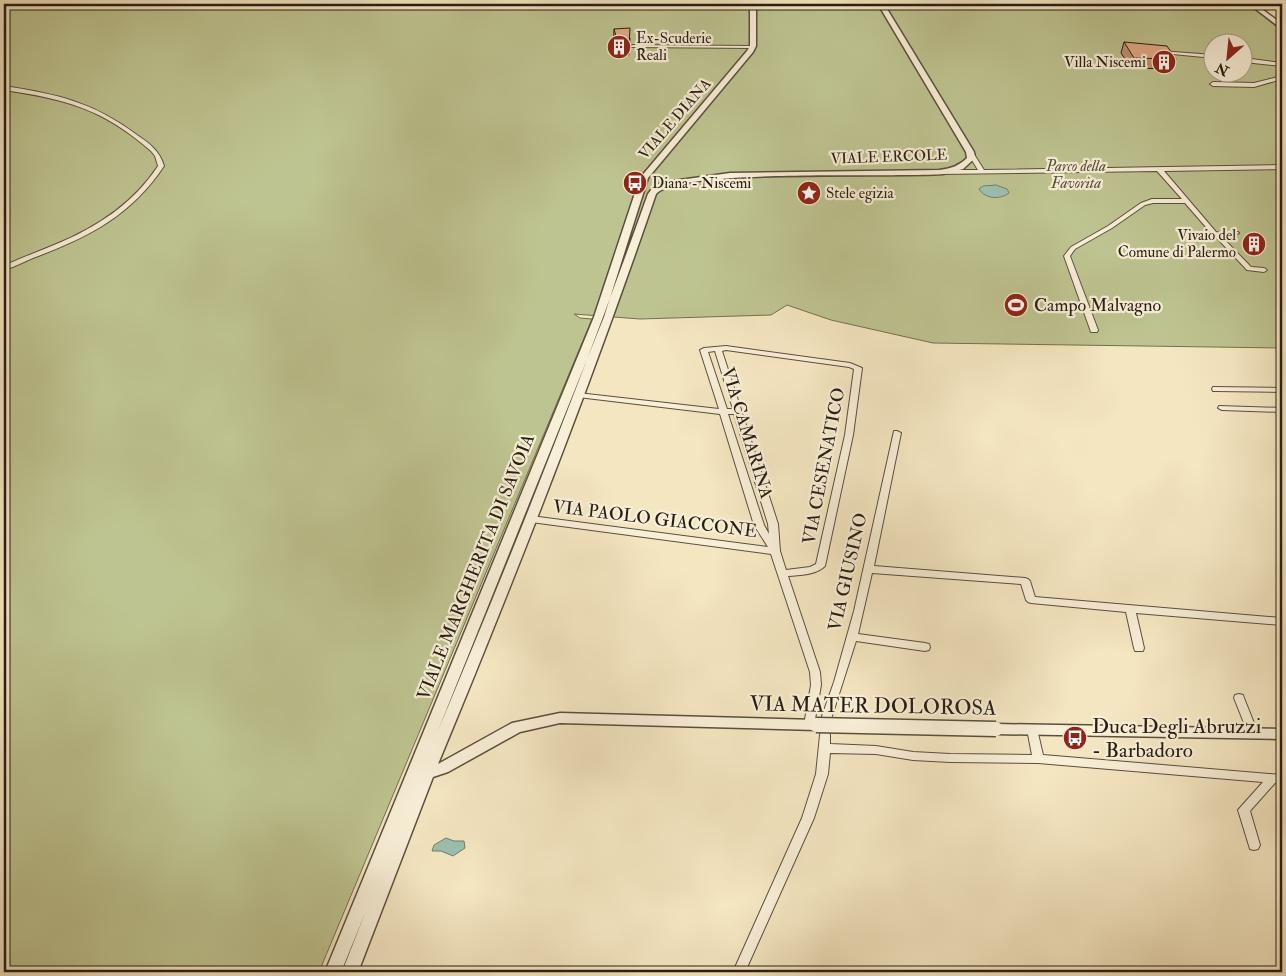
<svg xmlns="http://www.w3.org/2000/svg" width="1286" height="976" font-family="'IM FELL Double Pica',serif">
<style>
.green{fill:#bec491;stroke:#727052;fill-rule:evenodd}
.water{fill:#9cc0af;stroke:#6d7f71}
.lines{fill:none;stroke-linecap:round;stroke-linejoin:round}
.minor-casing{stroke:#5a4f3f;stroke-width:2}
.tertiary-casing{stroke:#5a4f3f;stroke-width:3}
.minor{fill:#f8efd7;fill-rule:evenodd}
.tertiary{fill:#f8efd7;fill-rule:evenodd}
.tertiary-bridge-casing{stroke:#5a4f3f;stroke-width:17;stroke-linecap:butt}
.tertiary-bridge{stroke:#f8efd7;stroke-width:14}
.wall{fill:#c29273;stroke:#271d14}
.building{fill:#e2aa86;stroke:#271d14}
.labels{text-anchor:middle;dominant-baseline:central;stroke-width:4.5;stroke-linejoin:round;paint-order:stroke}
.far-poi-label{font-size:15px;fill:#271d14;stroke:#f8efd7;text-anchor:start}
.far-street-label{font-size:15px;fill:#271d14;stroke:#f8efd7}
.far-park-label{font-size:15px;font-style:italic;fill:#544f3a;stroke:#f8efd7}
.poi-label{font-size:18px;fill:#271d14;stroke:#f8efd7;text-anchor:start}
.street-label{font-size:18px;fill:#271d14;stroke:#f8efd7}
.near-street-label{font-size:21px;fill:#271d14;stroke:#f8efd7}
.near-poi-label{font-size:21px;fill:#271d14;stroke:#f8efd7;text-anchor:start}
</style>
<rect width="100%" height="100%" fill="#f4e6c1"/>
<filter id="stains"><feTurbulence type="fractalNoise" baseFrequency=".004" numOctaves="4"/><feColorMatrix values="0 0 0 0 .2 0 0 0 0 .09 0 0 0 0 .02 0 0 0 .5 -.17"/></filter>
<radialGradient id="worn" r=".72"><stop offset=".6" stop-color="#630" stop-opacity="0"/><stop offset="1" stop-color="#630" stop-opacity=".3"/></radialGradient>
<path class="green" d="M4 4H1248L1282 31V348L933 343 831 320 787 305 771 315 640 319 574 314 580 318 592 319 319 972H4ZM1214 42H1244V72H1214Z"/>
<path class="water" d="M996 185 1007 189 1009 193C1000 200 985 199 979 189L983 186Z
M446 838 454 841H464L465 848 453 856 441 851H432L434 845Z"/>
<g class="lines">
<g class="minor-casing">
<path id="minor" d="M633 45 752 46 754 47 752 48 631 47V46Z
M1160 51 1214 55V58L1162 53H1160Z
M1244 58 1282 63V66L1244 62Z
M1282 76V79L1254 87 1213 86 1210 84 1213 82 1254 83Z
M4 86C57 94 93 102 137 135 149 143 160 151 164 166 131 216 87 238 33 258 23 262 14 267 4 270V266C20 258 38 252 54 245 96 228 133 204 158 166L155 156 151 151C103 109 66 99 4 90Z
M970 150 972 151 984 170 1282 165V169L1164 171 1216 232 1225 234 1238 232 1239 233 1233 236 1223 238 1251 267 1264 268 1267 270 1264 272 1247 270 1215 236 1212 234 1185 203H1153L1145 205 1112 228 1075 249 1070 256 1098 330 1097 332H1091L1064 256 1071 247 1108 226 1141 203 1152 199H1182L1157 171 939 174 936 172 939 170H978L967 152Z
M726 346 850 363 862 368 853 435 825 566C816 575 800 575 788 576L820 672 821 685 814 725 813 728 809 729 805 728 804 725 811 685 810 672 771 554 531 522 526 519 531 516 768 547 754 525 720 414 578 397 574 395 578 393 719 409 700 350 704 348ZM726 350 849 367 854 369 845 435 816 564 810 567 786 570 780 551 778 524 722 351ZM715 351 733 409H727L708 352ZM728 414H734L768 524 769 534 764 525Z
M1213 387 1282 388V392L1216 391H1213L1212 389Z
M1219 406 1282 408V412L1222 410 1218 408Z
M894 431H897L901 433 874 566 1025 578 1028 579 1030 581 1035 597 1282 618V625L1136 613 1144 648 1143 651H1135L1134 648 1126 612 1031 603 1028 602 1026 600 1021 584 872 573 858 634 925 643 929 644 930 647 929 650 925 651 856 641 832 716 831 719 827 720 823 719 822 716 834 682 854 611Z
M1239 694 1243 695 1244 698 1258 733 1257 736 1253 737 1249 736 1248 733 1234 698 1235 695Z
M1032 725 1036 726 1037 729 1043 755 1282 775V783H1275L1250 811 1260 845 1258 849 1254 850 1250 849 1238 810 1263 782 1038 763 950 762 913 760 876 754 830 753 828 774 814 818 745 972H733L802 818 816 774 820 735 821 732 825 731 829 732 830 735V744L876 746 913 752 950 754 1032 755 1027 729 1028 726Z"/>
</g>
<g class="tertiary-casing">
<path id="tertiary" d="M750 4H756V46L753 52 648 178 604 317 437 733C512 555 583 376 648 194L654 186 665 182 730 173 939 170C950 169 959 166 967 158L966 152 878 4H884L974 152 975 158 963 169 943 174C897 178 678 168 656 194 590 387 516 576 438 764L512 723 560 713 816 720 821 721 823 725 821 729 816 730 560 723 520 732 448 772 433 777 358 972H342L366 911 341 972H325L594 317 640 178 747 51 750 46Z
M1249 4H1255L1282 24V29Z
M996 724 1282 729V739L996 734 991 733 989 729 991 725Z"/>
</g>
<use href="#minor" class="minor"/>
<use href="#tertiary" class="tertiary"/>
<g class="tertiary-bridge-casing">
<path id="tertiary-bridge" d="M816 725 996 729"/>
</g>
<use href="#tertiary-bridge" class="tertiary-bridge"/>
</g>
<path class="wall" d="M614 29 630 38 629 55 613 54Z
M1124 42 1176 59 1173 69 1131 68 1121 53Z"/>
<path class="building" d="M630 28 629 45 613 43 616 36 614 29Z
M1124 42 1167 46 1176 59 1134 58Z"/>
<defs>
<g id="building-disc" transform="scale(1.25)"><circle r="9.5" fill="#8f2418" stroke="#f8efd7"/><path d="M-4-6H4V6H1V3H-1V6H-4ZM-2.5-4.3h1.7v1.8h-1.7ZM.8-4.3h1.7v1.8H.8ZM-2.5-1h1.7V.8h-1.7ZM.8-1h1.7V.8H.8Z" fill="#fff"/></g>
<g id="bus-disc" transform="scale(1.25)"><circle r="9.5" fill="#8f2418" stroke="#f8efd7"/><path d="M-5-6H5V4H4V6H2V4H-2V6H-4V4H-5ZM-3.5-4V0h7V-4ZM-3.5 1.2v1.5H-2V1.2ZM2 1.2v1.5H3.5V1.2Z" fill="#fff"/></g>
<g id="sight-disc" transform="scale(1.25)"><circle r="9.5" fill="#8f2418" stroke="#f8efd7"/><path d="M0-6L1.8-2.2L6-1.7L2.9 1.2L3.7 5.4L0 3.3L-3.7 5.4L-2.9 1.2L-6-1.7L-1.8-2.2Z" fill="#fff"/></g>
<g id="stadium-disc" transform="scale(1.25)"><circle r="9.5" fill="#8f2418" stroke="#f8efd7"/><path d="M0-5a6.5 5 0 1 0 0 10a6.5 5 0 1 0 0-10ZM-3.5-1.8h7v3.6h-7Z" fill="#fff"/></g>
</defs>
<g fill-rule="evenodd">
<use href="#building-disc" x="619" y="47"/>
<use href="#building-disc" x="1164" y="62"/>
<use href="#bus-disc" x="635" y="183"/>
<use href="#sight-disc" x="809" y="193"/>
<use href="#building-disc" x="1254" y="244"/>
<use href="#stadium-disc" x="1016" y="305"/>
<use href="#bus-disc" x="1075" y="738"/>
</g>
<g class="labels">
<g class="far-poi-label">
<text x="636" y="38">Ex-Scuderie<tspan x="636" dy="17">Reali</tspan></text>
<text x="1146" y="62" text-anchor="end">Villa Niscemi</text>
<text x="652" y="183">Diana - Niscemi</text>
<text x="826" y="193">Stele egizia</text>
<text x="1236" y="235" text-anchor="end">Vivaio del<tspan x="1236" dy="17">Comune di Palermo</tspan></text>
</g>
<g class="far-street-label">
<text transform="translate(675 119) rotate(-49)">VIALE DIANA</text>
<text transform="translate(889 157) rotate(-2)">VIALE ERCOLE</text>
</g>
<g class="far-park-label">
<text x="1076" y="166">Parco della<tspan x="1076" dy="17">Favorita</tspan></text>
</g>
<g class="poi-label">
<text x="1034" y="305">Campo Malvagno</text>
</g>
<g class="street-label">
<text transform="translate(747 433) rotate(73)">VIA CAMARINA</text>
<text transform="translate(824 466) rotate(-79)">VIA CESENATICO</text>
<text transform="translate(655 519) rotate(7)">VIA PAOLO GIACCONE</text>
<text transform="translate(476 567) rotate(-68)">VIALE MARGHERITA DI SAVOIA</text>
<text transform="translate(848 572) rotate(-77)">VIA GIUSINO</text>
</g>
<g class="near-street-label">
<text transform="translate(873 706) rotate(1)">VIA MATER DOLOROSA</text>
</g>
<g class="near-poi-label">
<text x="1092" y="726">Duca Degli Abruzzi<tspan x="1092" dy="24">- Barbadoro</tspan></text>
</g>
</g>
<rect width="1286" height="976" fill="none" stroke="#f4e6c1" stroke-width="20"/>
<rect x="5" y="5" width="1276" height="966" fill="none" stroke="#271d14" stroke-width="2.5"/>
<rect x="10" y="10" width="1266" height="956" fill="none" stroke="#271d14"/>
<g transform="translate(1228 58) rotate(207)"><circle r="24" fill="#f8efd7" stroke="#a49b89"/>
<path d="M0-4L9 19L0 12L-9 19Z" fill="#8f2418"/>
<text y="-8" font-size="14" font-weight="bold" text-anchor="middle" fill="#271d14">N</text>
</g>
<rect width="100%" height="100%" filter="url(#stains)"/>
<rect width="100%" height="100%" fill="url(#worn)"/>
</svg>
